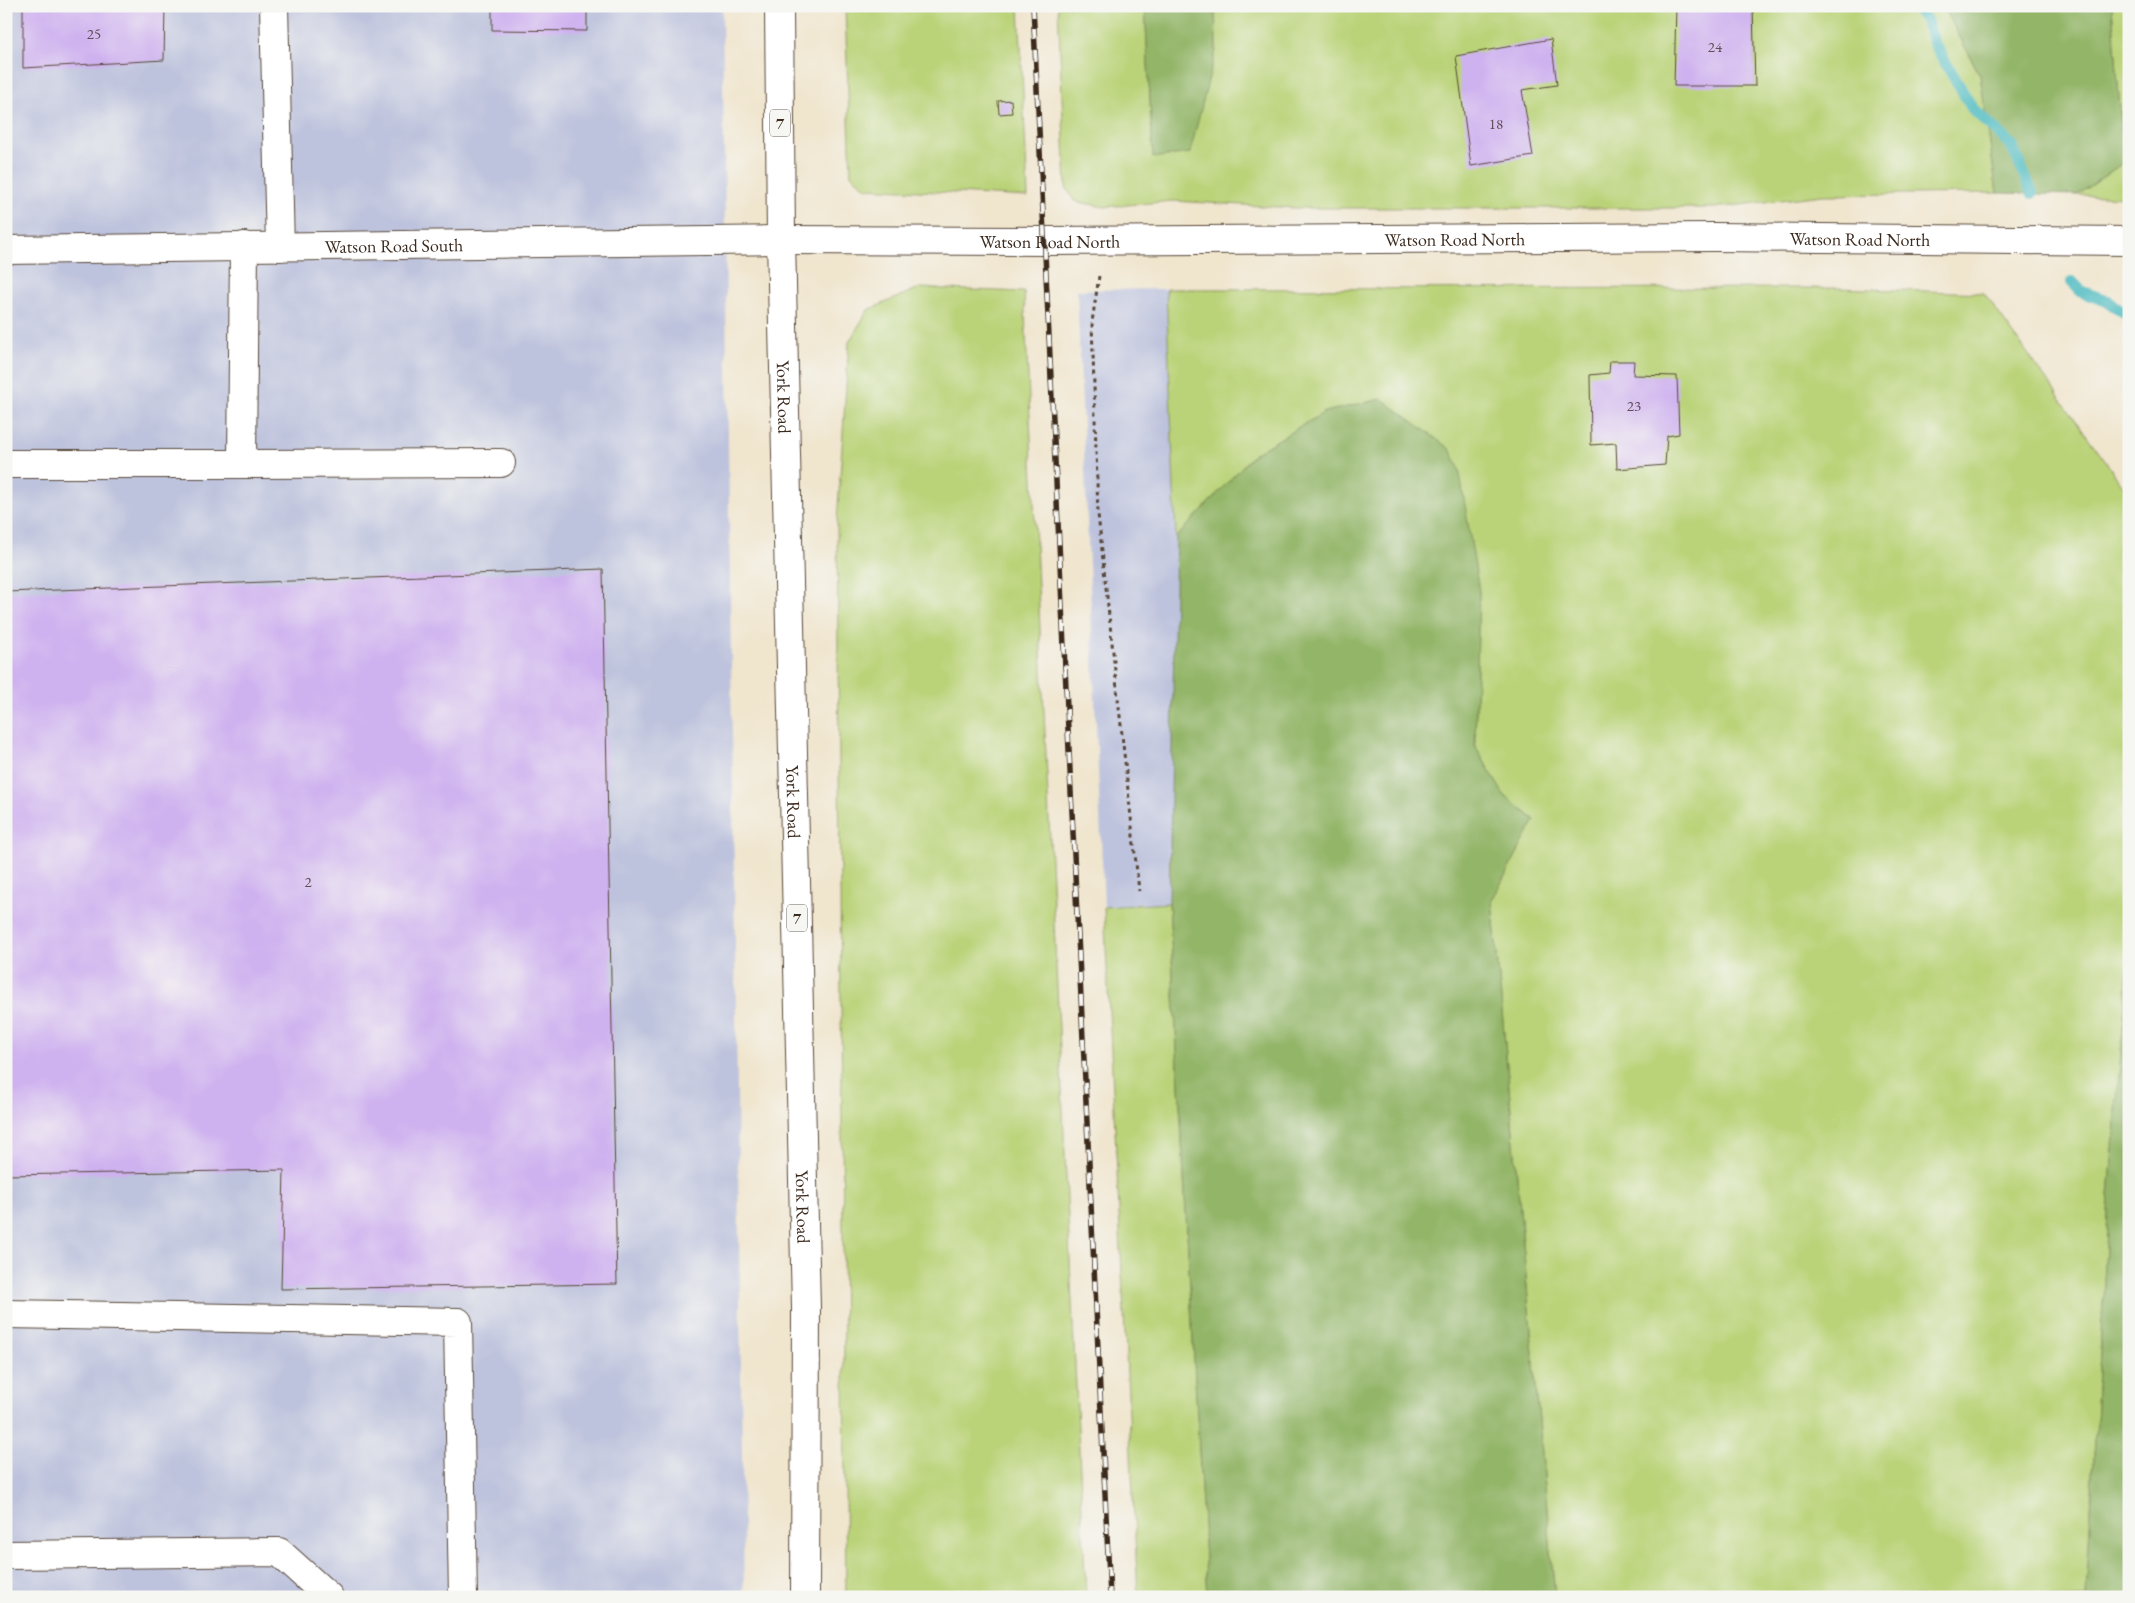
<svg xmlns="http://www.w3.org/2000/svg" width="2135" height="1603" font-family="'EB Garamond',serif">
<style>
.industrial{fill:#bec3dd}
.green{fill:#bad378;stroke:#7a7e4b}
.forest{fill:#93b568;stroke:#677043}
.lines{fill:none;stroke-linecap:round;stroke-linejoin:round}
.stream{stroke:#4abac0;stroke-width:12}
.building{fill:#ceb1ef}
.minor-casing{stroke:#564638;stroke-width:30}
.major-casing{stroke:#564638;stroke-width:30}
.path{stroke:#564638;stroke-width:3;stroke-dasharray:4 4;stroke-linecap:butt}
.minor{stroke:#fff;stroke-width:28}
.major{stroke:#fff;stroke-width:28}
.rail-casing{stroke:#3b2a1e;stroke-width:5.5}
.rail{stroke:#f6f6f2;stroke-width:4;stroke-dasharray:11;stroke-linecap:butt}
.labels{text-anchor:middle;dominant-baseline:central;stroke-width:5;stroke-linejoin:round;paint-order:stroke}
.number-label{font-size:15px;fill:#604c52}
.shield{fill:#f6f6f2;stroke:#73675e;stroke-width:1}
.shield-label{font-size:16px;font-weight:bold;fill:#3b2a1e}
.street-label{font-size:18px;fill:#3b2a1e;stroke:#f6f6f2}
</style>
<rect width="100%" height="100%" fill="#f6f6f2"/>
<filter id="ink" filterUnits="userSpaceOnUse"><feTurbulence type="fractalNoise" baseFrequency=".02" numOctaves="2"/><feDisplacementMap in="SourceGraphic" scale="10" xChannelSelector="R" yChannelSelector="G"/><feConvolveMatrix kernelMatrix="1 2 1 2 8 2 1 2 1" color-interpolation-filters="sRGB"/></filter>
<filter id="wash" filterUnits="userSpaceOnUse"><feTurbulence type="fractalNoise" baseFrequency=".0096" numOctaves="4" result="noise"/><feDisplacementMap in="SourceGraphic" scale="20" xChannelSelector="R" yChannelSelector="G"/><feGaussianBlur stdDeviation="1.12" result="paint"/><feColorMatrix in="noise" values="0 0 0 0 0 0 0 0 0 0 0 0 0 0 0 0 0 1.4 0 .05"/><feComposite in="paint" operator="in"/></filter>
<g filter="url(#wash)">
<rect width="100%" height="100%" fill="#f0e5cd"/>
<path class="industrial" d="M6 6H722L744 1597H6Z
M1166 289 1176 538 1169 903 1104 907 1077 290Z"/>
<path class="green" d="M845 6H1019L1028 197 866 188 851 175Z
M1058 6H1145L1153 158 1216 50 1215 6 1562 8 1676 6 1755 86 1753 6H1921L1947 13 1980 75 1997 193 1823 195 1714 208H1296L1173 201 1104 207 1074 201 1066 187Z
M2112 6H2129V197L2077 195 2124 162Z
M919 288 1024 292 1086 1597H846L837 522 849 342 868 310Z
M1837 288 1984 293 2129 494V956L2109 1196 2086 1597H1555L1492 900 1535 820 1504 795 1475 746 1479 591 1382 399 1325 412 1254 454 1176 538 1166 289Z
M1169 903 1207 1597H1138L1104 907Z"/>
<path class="forest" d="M1145 6H1215L1216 50 1190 153 1153 158Z
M1921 6H2112L2124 162 2077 195 1997 193 1980 75 1947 13Z
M1382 399 1450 449 1459 468 1479 591 1475 746 1504 795 1535 820 1492 900 1555 1597H1207L1169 903 1176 538 1254 454 1325 412Z
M2129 956V1597H2086L2109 1196Z"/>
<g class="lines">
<path class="stream" d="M1915 6 1926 20 1934 43 1972 108 2012 146 2032 193
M2072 282 2082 292 2105 300 2129 315"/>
</g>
<g id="blocks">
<path class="building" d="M23 6H165L164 60 23 68Z
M492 6H587V31L492 30Z
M1676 6H1753L1755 86H1674Z
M1551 39 1557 85 1522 90 1533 156 1471 166 1456 56Z
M1011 100 1012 113 999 114 998 101Z
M1610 361H1634L1633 375 1677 376 1679 434 1667 436 1665 465 1617 469 1616 443 1591 445 1590 375 1609 373Z
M603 569 617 1284 281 1289 284 1170 6 1175V592Z
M261 1592V1597H197V1593Z"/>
</g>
</g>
<g filter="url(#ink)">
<use href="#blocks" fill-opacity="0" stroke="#564638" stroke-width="1"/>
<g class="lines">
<g class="minor-casing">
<g id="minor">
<path d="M274 6 280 247"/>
<path d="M244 246 242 464 501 463"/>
<path id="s1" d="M6 250 781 240 1045 241 1714 237 2129 241"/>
<path d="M6 464H242"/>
<path d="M6 1314 458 1322 463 1597"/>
<path d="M6 1555 279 1552 329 1597"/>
</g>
</g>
<g class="major-casing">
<g id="major">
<path id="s2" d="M779 6 781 240 806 1308 805 1597"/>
</g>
</g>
<path class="path" d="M1099 276 1092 322 1098 514 1139 891"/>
<use href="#minor" class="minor"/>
<use href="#major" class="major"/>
<g class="rail-casing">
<path id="rail" d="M1033 6 1110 1597"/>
</g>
<use href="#rail" class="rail"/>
</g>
</g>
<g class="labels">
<g class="number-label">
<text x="94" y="33">25</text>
<text x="1715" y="46">24</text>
<text x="1496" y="123">18</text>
<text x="1634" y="405">23</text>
<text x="308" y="881">2</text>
</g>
<g class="shield">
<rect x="770" y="109.5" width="20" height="27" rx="4"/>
<rect x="787" y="904.5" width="20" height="27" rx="4"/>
</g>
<g class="shield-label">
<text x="780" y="123">7</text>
<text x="797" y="918">7</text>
</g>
<g class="street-label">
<text stroke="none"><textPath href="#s1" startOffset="1854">Watson Road North</textPath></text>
<text stroke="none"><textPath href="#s1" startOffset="1449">Watson Road North</textPath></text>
<text stroke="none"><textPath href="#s1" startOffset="1044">Watson Road North</textPath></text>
<text stroke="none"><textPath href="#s1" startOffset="388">Watson Road South</textPath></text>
<text stroke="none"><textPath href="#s2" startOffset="391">York Road</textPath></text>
<text stroke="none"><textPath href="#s2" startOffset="796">York Road</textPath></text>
<text stroke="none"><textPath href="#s2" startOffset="1201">York Road</textPath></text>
</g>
</g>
<rect width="2135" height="1603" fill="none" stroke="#f6f6f2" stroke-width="25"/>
</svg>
